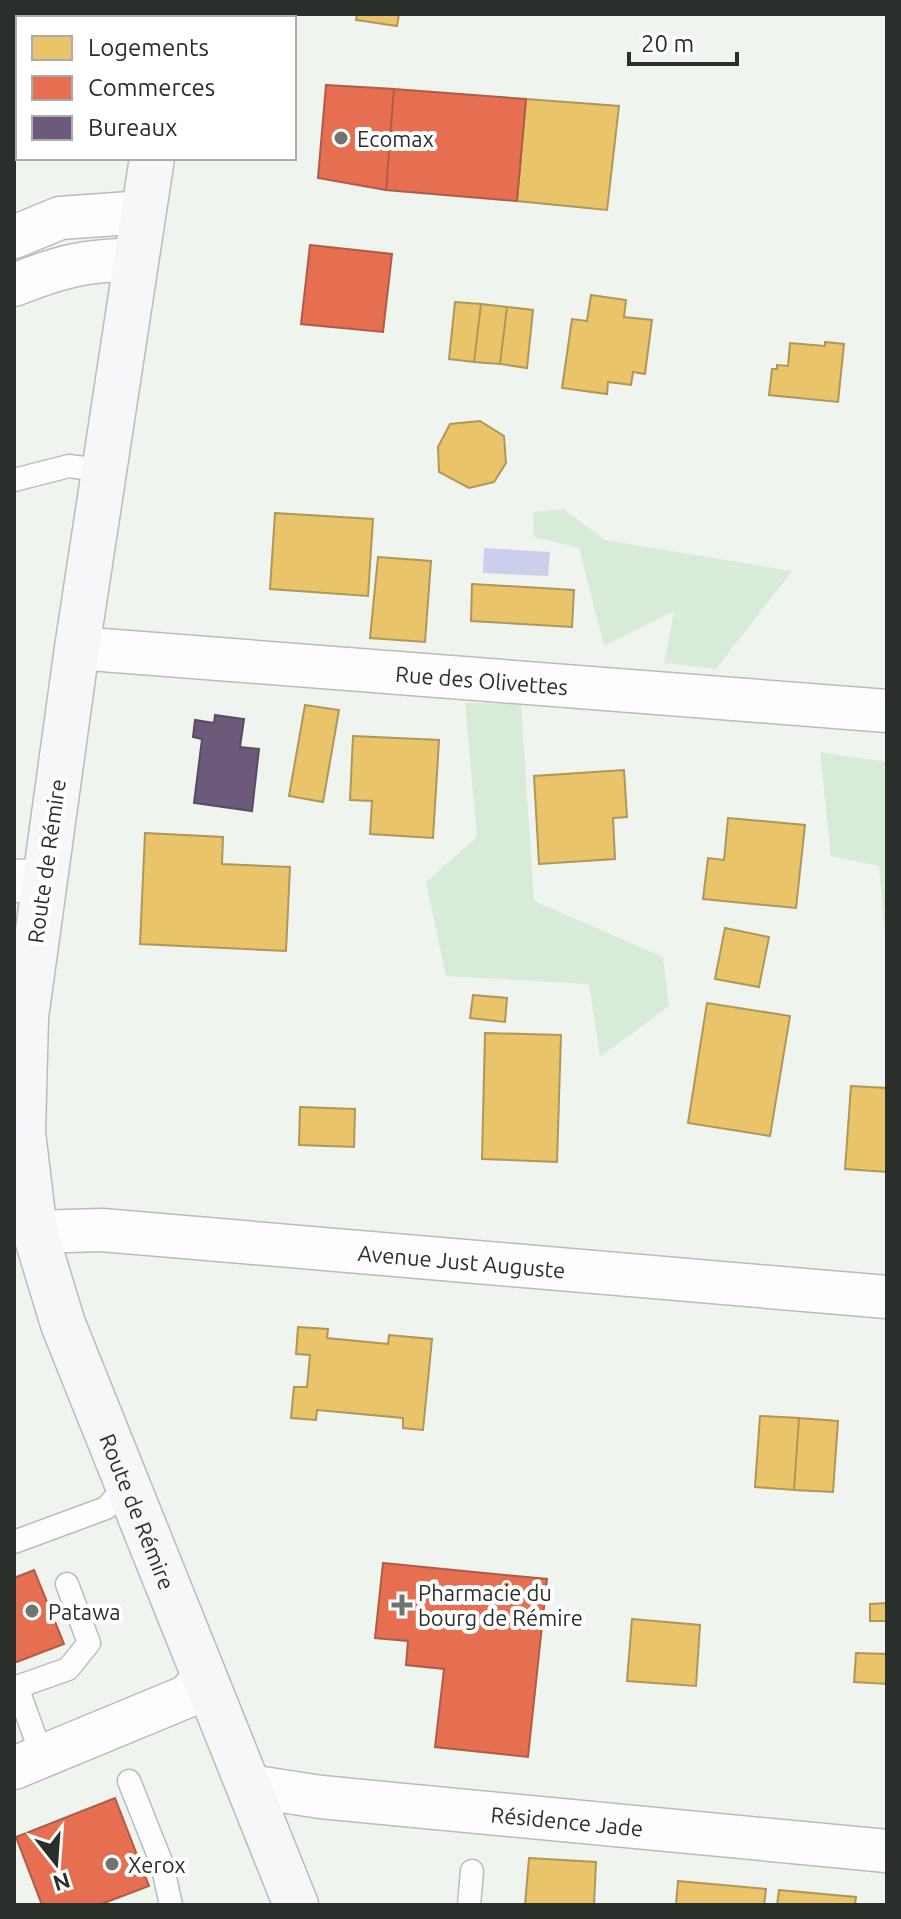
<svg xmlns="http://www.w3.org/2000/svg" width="901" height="1919" font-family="Ubuntu,sans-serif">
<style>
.green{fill:#d7ebd8}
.water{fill:#cbcfeb}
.homes{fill:#e9c46a;stroke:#b09757;stroke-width:2}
.shops{fill:#e76f51;stroke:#af5c46;stroke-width:2}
.offices{fill:#6d597a;stroke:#594c62;stroke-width:2}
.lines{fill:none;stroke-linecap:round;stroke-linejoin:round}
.lane-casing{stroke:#b9bdb9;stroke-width:25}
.street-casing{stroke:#b9bdb9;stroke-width:45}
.secondary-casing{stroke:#b9bdb9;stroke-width:47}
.lane{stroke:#fdfdfd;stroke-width:22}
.street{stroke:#fdfdfd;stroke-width:42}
.secondary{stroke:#f6f7f9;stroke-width:44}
.poi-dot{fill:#707470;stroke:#fff;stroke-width:3}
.labels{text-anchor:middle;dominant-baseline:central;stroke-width:8;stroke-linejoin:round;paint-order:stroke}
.poi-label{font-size:22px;fill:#2b2f2b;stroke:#fff;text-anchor:start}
.street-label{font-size:22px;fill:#2b2f2b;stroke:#fff}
</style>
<rect width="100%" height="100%" fill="#eff4ef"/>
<path class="green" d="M563 509 605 540 792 571 716 669 664 663 674 611 604 646 579 548 534 537 533 512Z
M465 703 521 704 534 901 663 957 669 1006 600 1057 589 984 446 976 426 882 477 837Z
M820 752 887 762V956L879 866 831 856Z"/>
<path class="water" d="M484 548 550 552 548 576 483 573Z"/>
<path class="homes" d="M85 14 84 18 22 15V14Z
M357 14H399L397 26 356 20Z
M526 99 619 106 607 210 517 201Z
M591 295 626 300 624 317 652 320 645 374 633 372 631 385 608 382 607 394 562 388 572 319 587 321Z
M455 302 481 304 474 362 449 359Z
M481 304 507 307 500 364 474 362Z
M507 307 533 310 527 368 500 364Z
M825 342 844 344 838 402 769 395 772 369H777V365L788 366 790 343 825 346Z
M480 421 504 436 506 463 494 482 469 488 439 472 438 447 450 424Z
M275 513 373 519 368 596 270 589Z
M378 557 431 561 425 642 370 638Z
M472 584 574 590 572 627 471 621Z
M305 705 339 710 323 802 289 796Z
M353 736 439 740 433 838 370 834 372 801 350 800Z
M624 770 627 817 613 818 615 859 539 864 534 776Z
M728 818 805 825 796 908 703 899 708 858 724 860Z
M145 833 223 837 222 864 290 867 286 951 140 944Z
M725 928 769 937 759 987 715 979Z
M473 995 507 998 505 1022 470 1018Z
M707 1003 790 1016 770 1136 688 1123Z
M485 1033 561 1035 557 1162 482 1159Z
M851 1086 887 1088V1172L845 1169Z
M300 1107 355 1109 354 1147 299 1145Z
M298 1327 328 1329 327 1338 388 1344 389 1335 432 1339 423 1430 403 1428V1418L317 1410 316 1420 291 1418 294 1387H307L310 1355 296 1354Z
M760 1416 799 1418 794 1490 755 1487Z
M799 1418 838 1421 833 1492 794 1490Z
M887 1603V1621H870V1604Z
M632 1619 700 1625 696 1686 627 1681Z
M856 1653 887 1654V1684L854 1682Z
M529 1858 596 1862 594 1905H525Z
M678 1881 766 1889 764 1905H676Z
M779 1890 856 1897 855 1905H777Z"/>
<path class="shops" d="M326 85 394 89 386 190 318 178Z
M394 89 526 99 517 201 386 190Z
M310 245 392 254 383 332 301 324Z
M383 1563 547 1579 528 1757 435 1747 444 1669 406 1665 408 1641 375 1638Z
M34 1570 64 1644 14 1663V1578Z
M115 1798 149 1886 99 1905H42L16 1837Z"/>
<path class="offices" d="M215 715 244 719 240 747 259 749 252 811 194 803 202 739 193 737 195 720 214 723Z"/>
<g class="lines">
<g class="lane-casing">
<path id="lane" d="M14 480 69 466 106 471
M14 1542 106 1508 127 1485
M17 1687 42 1756
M14 1688 68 1669 89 1643 67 1584
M129 1781 162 1864 171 1905
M469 1905 472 1871"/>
</g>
<g class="street-casing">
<g id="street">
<path d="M14 237 60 218 144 212"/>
<path d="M14 285C58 267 89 259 137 260"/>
<path id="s1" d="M77 648 887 711"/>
<path d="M14 881 43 880"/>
<path id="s2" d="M35 1232 102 1230 887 1297"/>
<path d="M14 1768 188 1696 204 1677"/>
<path id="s3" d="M249 1786 321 1797 887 1851"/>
</g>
</g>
<g class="secondary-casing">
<g id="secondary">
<path d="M173 18V14"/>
<path id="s4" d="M152 158 77 648 26 1017 23 1133 35 1232 63 1324 296 1905"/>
</g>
</g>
<use href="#lane" class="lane"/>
<use href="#street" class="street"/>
<use href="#secondary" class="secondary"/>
</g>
<g class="poi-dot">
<circle cx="341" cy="138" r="8"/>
<path d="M398 1593h8v8h8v8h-8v8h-8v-8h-8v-8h8z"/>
<circle cx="32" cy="1611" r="8"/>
<circle cx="112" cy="1864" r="8"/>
</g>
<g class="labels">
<g class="poi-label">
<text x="357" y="138">Ecomax</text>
<text x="418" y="1592">Pharmacie du<tspan x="418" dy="25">bourg de Rémire</tspan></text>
<text x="48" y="1611">Patawa</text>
<text x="128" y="1864">Xerox</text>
</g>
<g class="street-label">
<text stroke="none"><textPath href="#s1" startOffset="406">Rue des Olivettes</textPath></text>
<text transform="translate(46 861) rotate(-82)">Route de Rémire</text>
<text stroke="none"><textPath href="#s2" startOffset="428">Avenue Just Auguste</textPath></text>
<text stroke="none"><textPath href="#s4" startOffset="1382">Route de Rémire</textPath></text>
<text stroke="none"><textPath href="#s3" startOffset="320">Résidence Jade</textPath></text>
</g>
</g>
<rect width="901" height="1919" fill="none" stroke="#2b2f2b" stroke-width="32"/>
<rect x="16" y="16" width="280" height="144" fill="#ffffff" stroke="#aaacaa" stroke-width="2"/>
<rect x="32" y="36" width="40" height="24" fill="#e9c46a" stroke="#aaacaa" stroke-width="2"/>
<text x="88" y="56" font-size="24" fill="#2b2f2b">Logements</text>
<rect x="32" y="76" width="40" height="24" fill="#e76f51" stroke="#aaacaa" stroke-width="2"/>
<text x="88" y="96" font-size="24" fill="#2b2f2b">Commerces</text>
<rect x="32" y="116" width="40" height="24" fill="#6d597a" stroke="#aaacaa" stroke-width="2"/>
<text x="88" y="136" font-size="24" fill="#2b2f2b">Bureaux</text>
<g transform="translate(56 1863) rotate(163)" stroke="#ffffff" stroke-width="6" paint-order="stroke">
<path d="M0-6L14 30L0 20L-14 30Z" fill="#2b2f2b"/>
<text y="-12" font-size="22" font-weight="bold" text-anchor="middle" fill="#2b2f2b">N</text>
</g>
<path d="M629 52v12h108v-12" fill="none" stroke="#2b2f2b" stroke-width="4"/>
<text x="641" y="52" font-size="24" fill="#2b2f2b" stroke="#ffffff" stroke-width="6" paint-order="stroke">20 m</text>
</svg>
